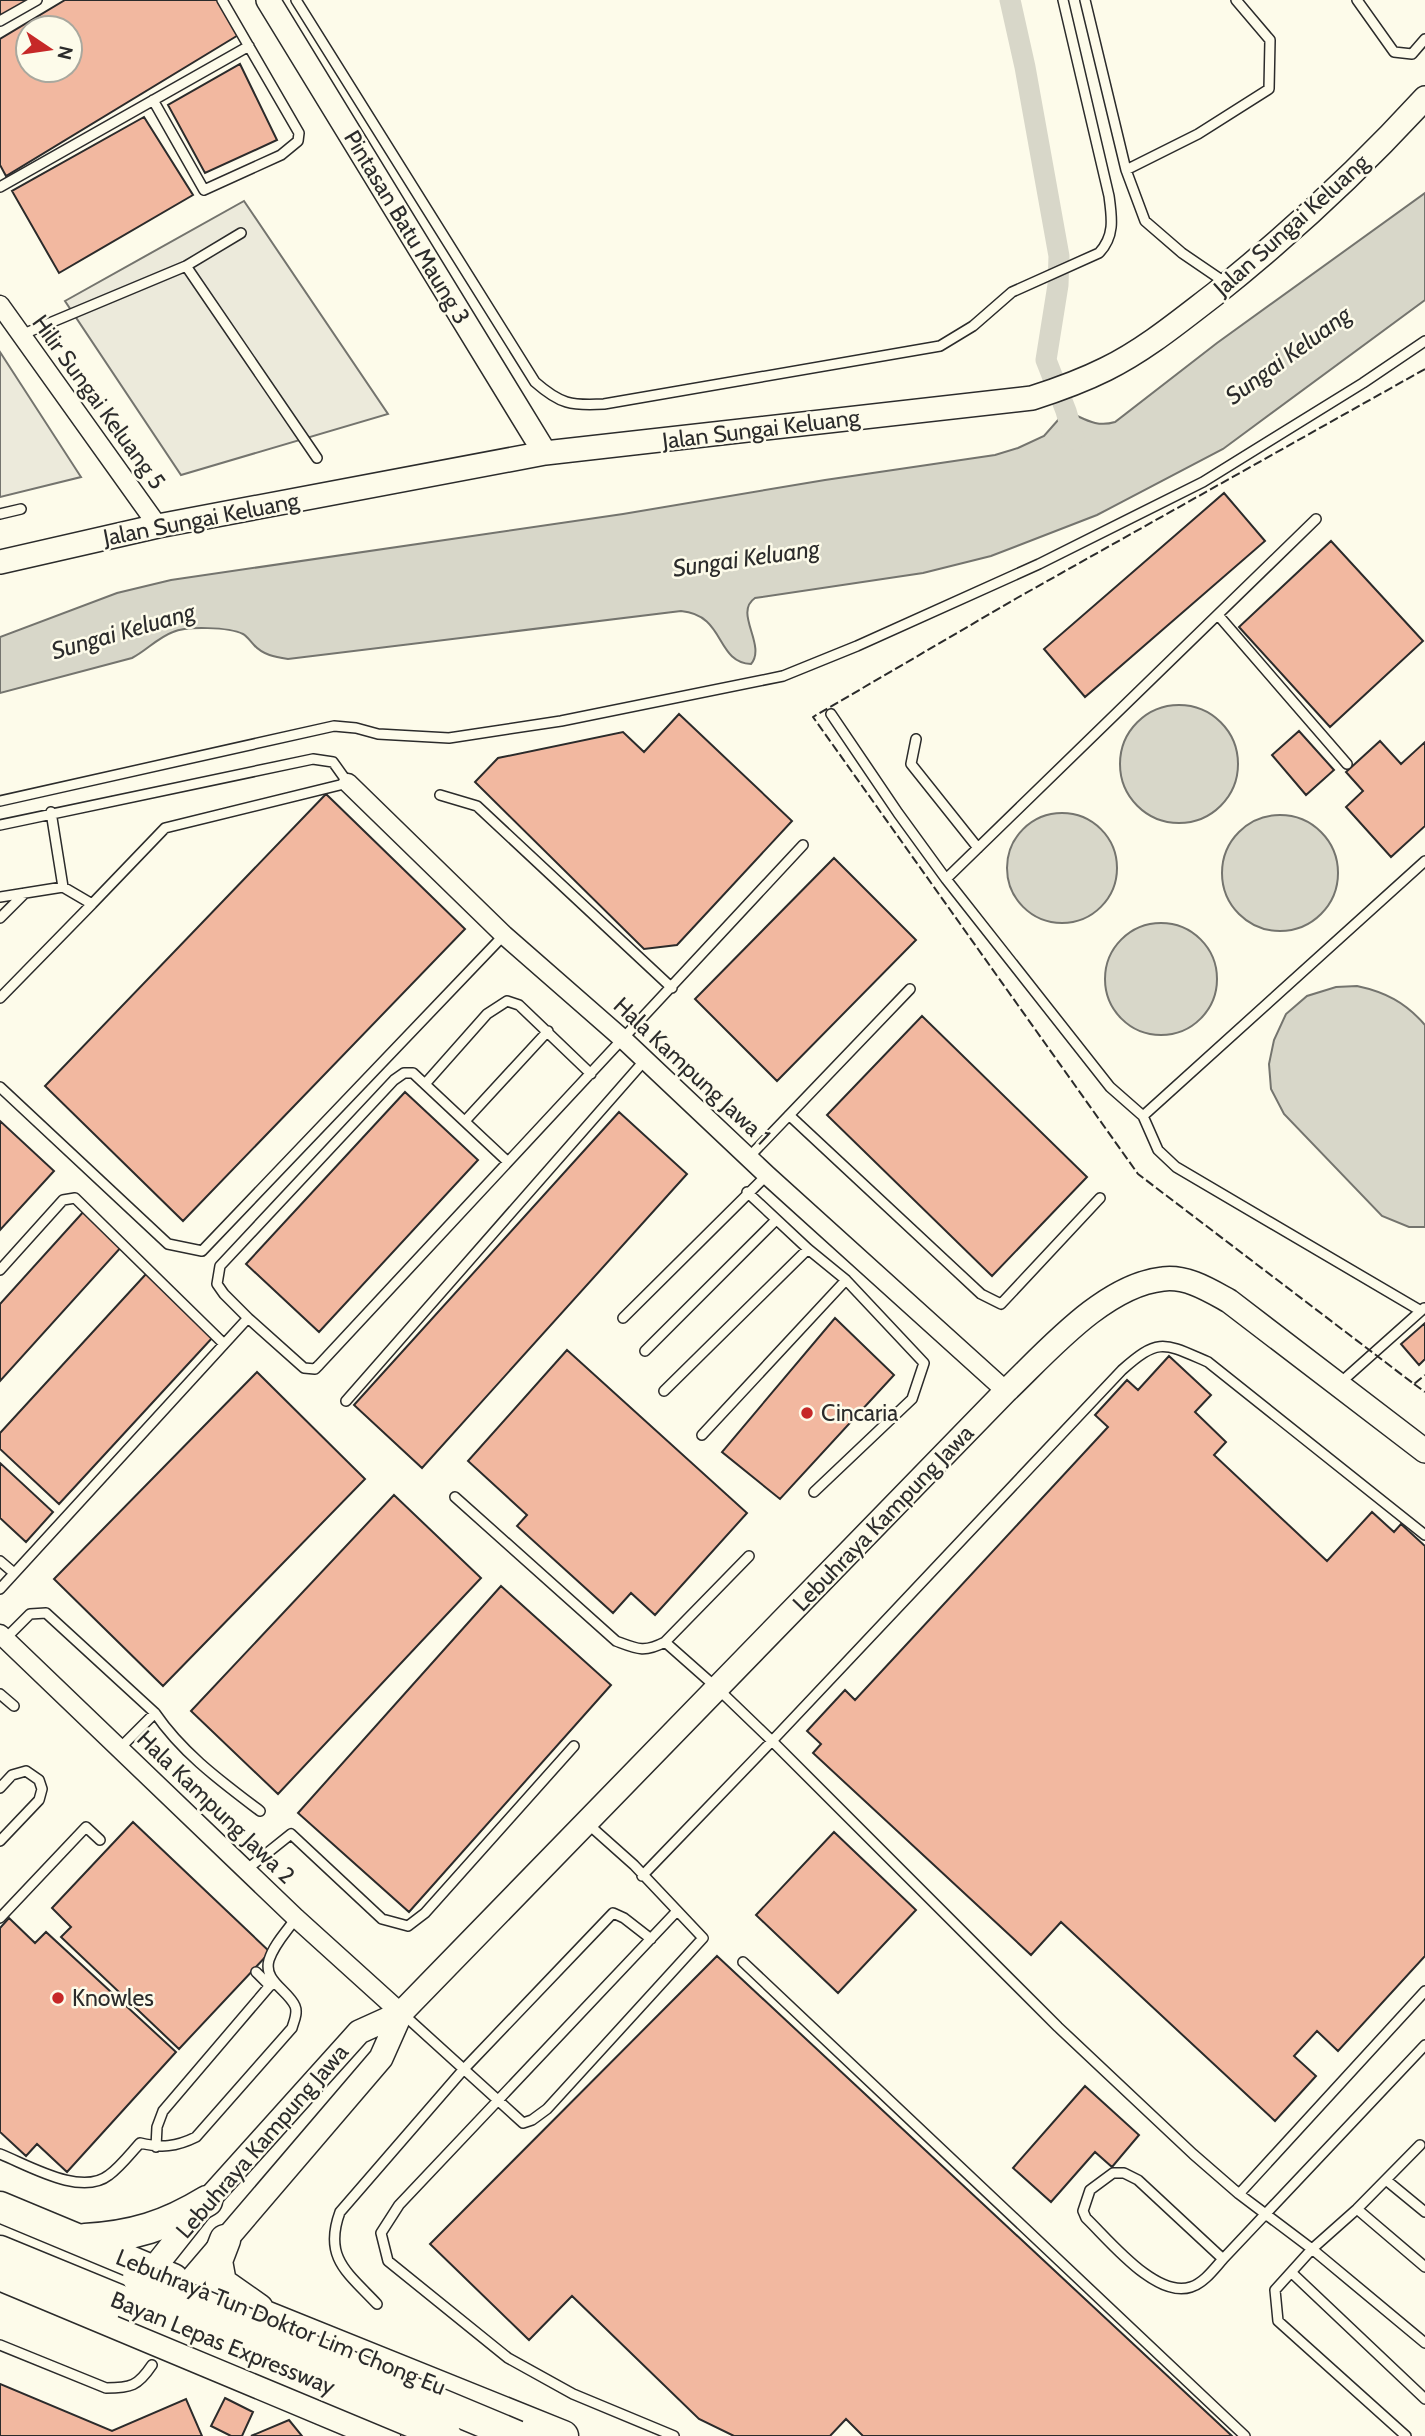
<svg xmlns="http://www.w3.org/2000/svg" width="1425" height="2436" font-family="Cabin,sans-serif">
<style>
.parking{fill:#eceadb;stroke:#74746e;stroke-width:2}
.water{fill:#d8d7c9;stroke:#74746e;stroke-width:2}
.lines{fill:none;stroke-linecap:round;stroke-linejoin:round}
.canal{stroke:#d8d7c9;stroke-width:21}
.building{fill:#f2b8a0;stroke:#2b2b2b;stroke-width:2;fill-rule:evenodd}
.service-casing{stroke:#2b2b2b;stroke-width:12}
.minor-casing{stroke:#2b2b2b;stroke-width:21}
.tertiary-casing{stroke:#2b2b2b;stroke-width:26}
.trunk-casing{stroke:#2b2b2b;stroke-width:33}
.service{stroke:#fdfbea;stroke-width:9}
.minor{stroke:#fdfbea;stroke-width:18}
.tertiary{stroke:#fdfbea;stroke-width:23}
.trunk{stroke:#fdfbea;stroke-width:30}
.trunk-bridge-casing{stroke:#2b2b2b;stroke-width:33;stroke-linecap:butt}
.trunk-bridge{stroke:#fdfbea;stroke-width:30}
.fence{stroke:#2b2b2b;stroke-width:2;stroke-dasharray:9 3.5;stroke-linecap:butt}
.poi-dot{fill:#c62828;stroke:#fdfbea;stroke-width:2.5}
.labels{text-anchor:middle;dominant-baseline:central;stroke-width:5;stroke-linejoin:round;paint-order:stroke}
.street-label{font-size:23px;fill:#2b2b2b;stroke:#fdfbea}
.poi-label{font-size:23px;fill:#2b2b2b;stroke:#fdfbea;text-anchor:start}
.water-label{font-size:24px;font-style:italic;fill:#2b2b2b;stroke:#fdfbea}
</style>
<rect width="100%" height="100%" fill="#fdfbea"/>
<path class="parking" d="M244 201 388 414 181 475 65 301Z
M0 352 81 477 0 497Z"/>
<path class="water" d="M1425 193V300L1223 449 1097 515 991 556 923 573 755 598C733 613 767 645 751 664 715 662 726 615 681 611L288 659C275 657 263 655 254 645 250 641 247 636 243 634 229 627 186 626 173 632 157 638 146 651 132 658L0 693V637L117 593 171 580 623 514 825 480 995 455 1018 448 1044 436 1066 411C1084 418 1095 428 1115 422L1217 343Z
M1120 764a59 59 0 1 1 118 0a59 59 0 1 1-118 0Z
M1007 868a55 55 0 1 1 110 0a55 55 0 1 1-110 0Z
M1222 873a58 58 0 1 1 116 0a58 58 0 1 1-116 0Z
M1105 979a56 56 0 1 1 112 0a56 56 0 1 1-112 0Z
M1357 986C1385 992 1405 1002 1425 1025V1227H1409L1382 1216 1284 1114 1271 1089 1269 1064 1274 1040 1286 1014 1307 996 1336 987Z"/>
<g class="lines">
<path class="canal" d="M1010 0 1025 67 1059 256 1058 285 1046 360 1066 411 1074 439"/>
</g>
<path class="building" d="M0 0H31L0 18Z
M65 0H220L240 34 6 176 0 165V39ZM28 28H70V70H28Z
M240 64 277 140 205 173 168 105Z
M144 117 193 195 59 273 12 191Z
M1224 493 1265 541 1085 697 1044 649Z
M1331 541 1423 641 1330 727 1239 627Z
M679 714 792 821 677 945 644 949 475 782 498 758 623 732 644 752Z
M1299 731 1334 770 1306 795 1272 755Z
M1380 741 1401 764 1425 742V826L1391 857 1346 807 1363 791 1346 772Z
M326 794 465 929 183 1221 45 1086Z
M834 858 916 940 777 1081 695 999Z
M922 1016 1087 1177 992 1276 827 1115Z
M405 1092 478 1160 319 1332 246 1264Z
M619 1112 687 1174 422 1468 354 1405Z
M0 1121 54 1171 0 1230Z
M85 1210 123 1245 0 1381V1304Z
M146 1274 213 1337 59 1504 0 1449V1433Z
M835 1318 894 1375 780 1499 722 1452Z
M1425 1323V1359L1419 1365 1401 1344Z
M567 1350 747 1513 655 1615 631 1593 613 1613 517 1526 527 1515 468 1461Z
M1169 1356 1211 1395 1195 1412 1226 1442 1214 1455 1327 1561 1372 1512 1394 1532 1401 1524 1425 1546V1956L1338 2051 1317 2031 1294 2056 1316 2076 1275 2121 1061 1922 1031 1955 813 1753 821 1744 807 1731 845 1690 855 1700 1108 1427 1095 1415 1127 1380 1138 1390Z
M257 1372 365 1479 163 1686 54 1579Z
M0 1463 53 1512 26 1542 0 1518Z
M394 1495 481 1578 278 1794 191 1711Z
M501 1586 611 1685 409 1912 298 1813Z
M133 1822 270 1952 179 2049 61 1937 71 1927 52 1908Z
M834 1832 916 1910 838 1993 756 1915Z
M9 1918 35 1943 46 1932 176 2052 67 2172 37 2144 26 2156 0 2132V1928Z
M717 1956 1232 2436H863L846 2419 830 2436H734L699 2419 572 2296 529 2340 430 2244Z
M1085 2086 1139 2135 1112 2167 1095 2152 1051 2202 1013 2168Z
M0 2384 112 2431 186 2399 202 2436H0Z
M225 2398 253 2412 242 2436H231L211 2426Z
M289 2420 302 2436H251Z"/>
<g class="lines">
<g class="service-casing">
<path id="service" d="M296 0 535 382C560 404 571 406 604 404L940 346 973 326 1012 292 1099 253C1115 236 1112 218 1109 196L1063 0
M1085 0 1126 170 1145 221 1182 253 1226 283
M1357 0 1394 52 1412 54 1425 39
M0 21 37 0
M153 100 204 190 281 155 298 141 299 133 222 0
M1126 170 1198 134 1269 89 1270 40 1236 0
M0 187 249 46
M186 266 317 458
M21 335 186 266 241 233
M0 514 21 509
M1218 615 1347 764
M831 714 898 813 946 879 1110 1087 1143 1116
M916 739 911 764 978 848
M440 795 477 806 672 988
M0 801 334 726 356 728 378 734 449 738 561 721 783 676 857 646 1039 564 1203 482 1363 383 1425 341
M51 812 63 887
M0 825 313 759 333 762 348 783 165 828 92 904 63 887 0 897
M946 879 1316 519
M0 918 25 893
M0 998 92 904
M425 1084 487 1014 507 1001 519 1005 591 1074
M0 1087 168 1244 202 1251 504 935
M789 1115 981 1294 1001 1304 1100 1198
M465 1121 548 1031
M749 1157 910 989
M747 1192 808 1249 846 1280 924 1363 912 1399 814 1492
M0 1270 63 1200 75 1198 224 1344
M1421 1311 1176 1167 1158 1150 1143 1116 1425 861
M248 1318 304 1368 315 1369 319 1365 803 845
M623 1318 767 1175
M645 1351 776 1220
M1340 1383 1424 1308
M664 1391 808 1249
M346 1401 645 1060
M702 1435 846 1280
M455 1497 616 1641C637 1649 644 1653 665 1642L749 1556
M0 1561 14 1573
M0 1589 248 1318 224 1294 217 1284 220 1266 394 1080 404 1073H413L508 1162
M5 1639 30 1614 46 1613 155 1713
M0 1694 14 1706
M120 1748 155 1713C183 1754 222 1782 260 1811
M0 1788 12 1775 26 1771 39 1780 42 1789 39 1800 0 1841
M246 1870 291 1834 382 1919 408 1926 425 1913 574 1746
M642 1876 772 1741 717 1688 665 1642
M0 1918 86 1827 100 1840
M743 1962 1245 2436
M256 1972 270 1986
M403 2014 523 2123 532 2120 547 2109 703 1938 634 1865 588 1824
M1420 2145 1357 2209 1312 2249 1239 2194 1193 2154 1058 2027 772 1741 1122 1370C1159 1337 1164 1343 1208 1362L1425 1535
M156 2147 157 2127 163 2111 273 1982
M0 2154C28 2165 81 2197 109 2175 120 2167 130 2154 140 2143 161 2148 176 2147 196 2137L292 2028C294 2021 298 2013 295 2006 288 1990 263 1981 269 1960 274 1944 287 1931 296 1918
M1113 2173H1124L1138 2180 1223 2259C1214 2269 1204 2283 1191 2287 1156 2299 1109 2240 1086 2218L1083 2211 1090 2190Z
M1386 2180 1425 2212
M1239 2194 1425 1991
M1357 2209 1425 2267
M1223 2259 1425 2045
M1292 2273 1425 2399
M377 2304C348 2273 323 2258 340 2212L463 2070 613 1913 624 1918 651 1939
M0 2345 106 2388C131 2388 138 2386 152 2365
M674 2436 573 2394 508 2358 388 2261 381 2233 399 2205 677 1911
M1406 2436 1278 2321 1275 2290 1312 2249 1425 2343"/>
</g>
<g class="minor-casing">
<path id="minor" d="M0 305 158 526
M348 783 504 935 624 1040 767 1175 1006 1391
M0 1634 296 1918 401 2013"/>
</g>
<g class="tertiary-casing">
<path id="tertiary" d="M268 0 545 453
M0 562 158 526 545 453 1032 398C1057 390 1082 381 1106 369 1145 350 1181 320 1215 294 1290 234 1360 169 1425 98
M142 2283 207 2201 359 2032 401 2013
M170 2307 187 2285 381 2058 401 2013 1006 1391C1047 1352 1104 1285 1163 1279 1187 1276 1209 1290 1229 1301L1425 1451"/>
</g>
<g class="trunk-casing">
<path id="trunk" d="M0 2207 173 2279
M85 2239C133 2236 166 2226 207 2201
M225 2240 217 2261 221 2283 258 2309
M0 2251 124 2302
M0 2275 385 2436
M235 2304 563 2436"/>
</g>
<use href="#service" class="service"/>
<use href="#minor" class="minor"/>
<use href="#tertiary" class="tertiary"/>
<use href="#trunk" class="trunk"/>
<g class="trunk-bridge-casing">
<path id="trunk-bridge" d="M138 2278 517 2436
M124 2302 446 2436"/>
</g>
<use href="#trunk-bridge" class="trunk-bridge"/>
<path class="fence" d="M1425 369 1017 598 813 717 1138 1174 1414 1384 1425 1375
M1414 1384 1425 1392"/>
</g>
<g class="poi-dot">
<circle cx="807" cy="1413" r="7"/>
<circle cx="58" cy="1998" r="7"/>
</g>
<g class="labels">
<g class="street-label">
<text transform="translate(1291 225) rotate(-42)">Jalan Sungai Keluang</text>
<text transform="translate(407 227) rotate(59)">Pintasan Batu Maung 3</text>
<text transform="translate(99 402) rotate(54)">Hilir Sungai Keluang 5</text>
<text transform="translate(761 429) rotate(-7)">Jalan Sungai Keluang</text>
<text transform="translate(201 519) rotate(-11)">Jalan Sungai Keluang</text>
<text transform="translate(692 1071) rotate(43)">Hala Kampung Jawa 1</text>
<text transform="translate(883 1518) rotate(-46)">Lebuhraya Kampung Jawa</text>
<text transform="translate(216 1807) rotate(44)">Hala Kampung Jawa 2</text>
<text transform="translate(262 2141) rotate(-49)">Lebuhraya Kampung Jawa</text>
<text transform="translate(281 2322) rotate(22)">Lebuhraya Tun Doktor Lim Chong Eu</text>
<text transform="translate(223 2343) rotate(22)">Bayan Lepas Expressway</text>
</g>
<g class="poi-label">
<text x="821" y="1413">Cincaria</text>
<text x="72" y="1998">Knowles</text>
</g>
<g class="water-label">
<text transform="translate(1288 355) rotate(-36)">Sungai Keluang</text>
<text transform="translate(746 558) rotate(-8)">Sungai Keluang</text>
<text transform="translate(123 631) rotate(-16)">Sungai Keluang</text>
</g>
</g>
<g transform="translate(49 49) rotate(103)"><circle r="33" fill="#fdfbea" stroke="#a9a89e" stroke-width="2"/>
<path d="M0-5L12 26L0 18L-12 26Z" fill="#c62828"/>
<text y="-10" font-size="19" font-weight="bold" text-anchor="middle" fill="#2b2b2b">N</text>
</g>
</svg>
